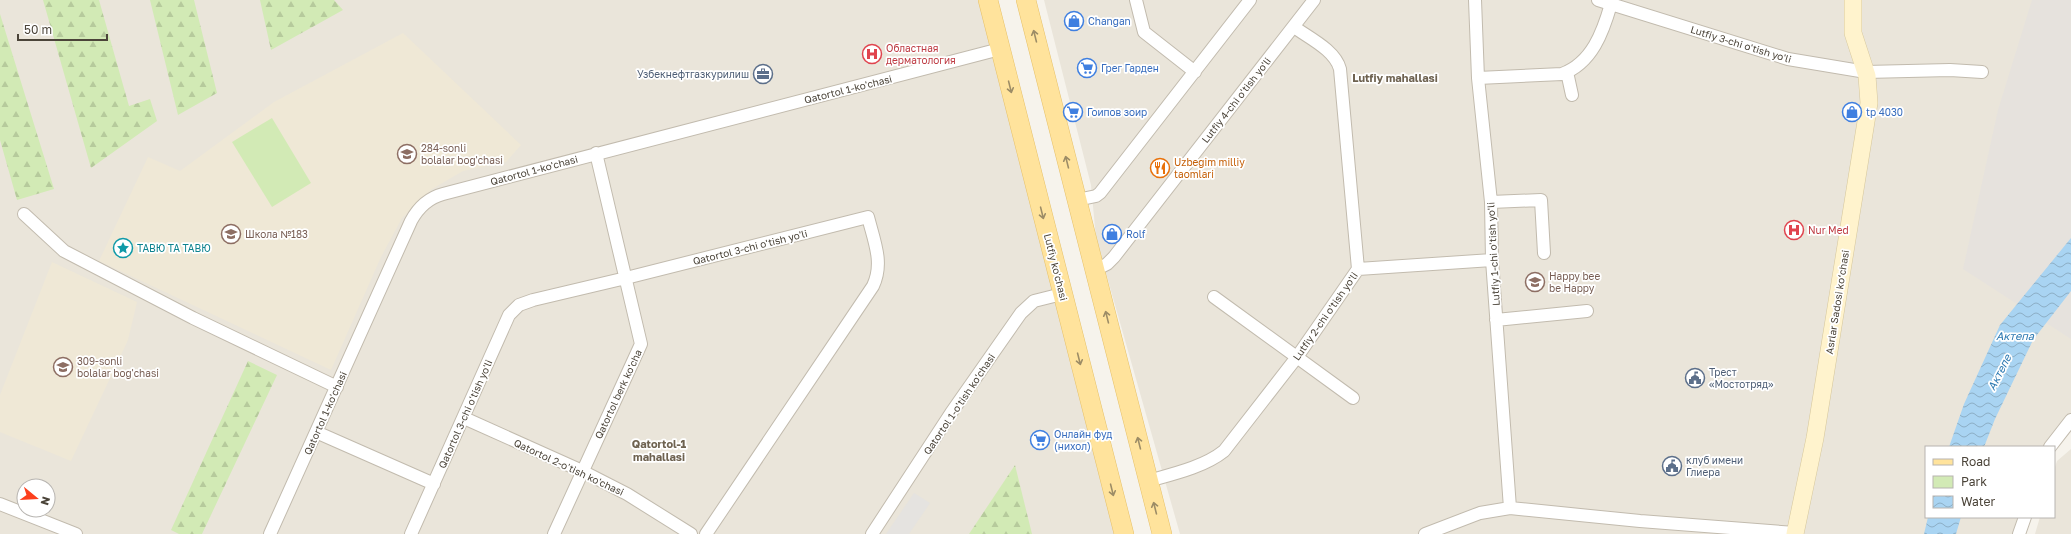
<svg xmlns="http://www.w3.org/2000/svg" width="2071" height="534" font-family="'Golos Text',sans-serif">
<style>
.residential{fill:#eae5da;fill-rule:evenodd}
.industrial{fill:#e6e2dd}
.education{fill:#efe8d6}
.forest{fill:url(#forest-firs)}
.park{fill:#d2eab5}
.parking{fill:#e5e3e0}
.water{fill:url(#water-waves)}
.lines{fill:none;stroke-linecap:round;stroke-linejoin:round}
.street-casing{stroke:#c2bbae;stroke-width:14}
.secondary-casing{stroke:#d6c79b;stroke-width:18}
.primary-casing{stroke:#e6c16a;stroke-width:20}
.street{stroke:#fff;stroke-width:12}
.secondary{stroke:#fff3cd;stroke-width:17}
.primary{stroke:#ffe39c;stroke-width:19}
.oneway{stroke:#9c8c66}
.labels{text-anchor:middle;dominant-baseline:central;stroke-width:3.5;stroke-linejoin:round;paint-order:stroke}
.shop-label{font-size:10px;fill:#366cbe;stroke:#fff;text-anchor:start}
.street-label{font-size:10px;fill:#4b4439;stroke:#fff}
.health-label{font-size:10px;fill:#be3a42;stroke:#fff;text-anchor:start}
.service-label{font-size:10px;fill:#4e5e75;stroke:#fff;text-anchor:start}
.education-label{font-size:10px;fill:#785e54;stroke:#fff;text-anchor:start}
.food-label{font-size:10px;fill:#c56008;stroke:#fff;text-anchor:start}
.culture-label{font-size:10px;fill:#0d838f;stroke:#fff;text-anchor:start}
.neighbourhood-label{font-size:11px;font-weight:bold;fill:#6e6250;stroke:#fff}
.water-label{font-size:11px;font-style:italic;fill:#2e7ab2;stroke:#fff}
</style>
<defs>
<pattern id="forest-firs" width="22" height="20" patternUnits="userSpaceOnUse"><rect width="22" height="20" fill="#d2eab5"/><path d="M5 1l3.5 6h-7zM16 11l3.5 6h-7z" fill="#b6ca9c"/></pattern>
<pattern id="water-waves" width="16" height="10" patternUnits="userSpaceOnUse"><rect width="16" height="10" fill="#a9d4f2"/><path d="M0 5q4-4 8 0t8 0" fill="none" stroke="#8caec5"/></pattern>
</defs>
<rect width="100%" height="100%" fill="#f6f3ec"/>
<path class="residential" d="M0 0H988L1124 534H0ZM24 486H48V510H24Z
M1044 0H2071V419L2049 447H1926V517H2022L2016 534H1180L1096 238 1091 185Z
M2071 449V534H2035L2040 517H2054V470L2057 461Z"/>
<path class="industrial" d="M2032 0H2071V339L1963 269 1998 110Z"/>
<path class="education" d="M403 33 521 145 506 162 463 171 432 189 402 218 381 257 331 370 99 261 148 157 180 171 274 102Z
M52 262 137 302 128 340 71 461 0 432V395Z"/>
<path class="forest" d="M43 0H99L129 106 150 99 157 121 91 168Z
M150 0H194L217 93 178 115Z
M260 0H334L343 10 271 50Z
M0 14 54 189 17 200 0 140Z
M248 361 277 375 202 534H179L171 530Z
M1015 465 1032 534H969Z"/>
<path class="park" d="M272 118 311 183 272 207 232 142Z"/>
<path class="parking" d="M914 493 930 503 909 534H886Z"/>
<path class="water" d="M2071 238V291L2033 340 1995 419 1984 447H1949L1964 404 2000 325Z
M1928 517H1961L1956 534H1924Z"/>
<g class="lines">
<g class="street-casing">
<path id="street" d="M1136 0 1144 32 1195 72
M1475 0 1478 78 1491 202 1492 260 1510 508
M1598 0 1788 59 1866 72 1950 70 1982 72
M1567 72 1572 95
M1478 78 1562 74C1592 63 1603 32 1611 4
M1077 200 1096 196 1100 193 1250 0
M1491 202 1541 200 1544 253
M24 214 64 251 193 318 337 387
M1358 269 1492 260
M1095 270 1107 264 1114 257 1314 0
M1214 297 1353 398
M1496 320 1587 311
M464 418 582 471 627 494 691 534
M316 432 434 484
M2050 447 2071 420
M1148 481C1173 474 1204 467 1224 451L1297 357 1358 269 1340 69C1335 50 1309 38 1294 27
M0 504 76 534
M270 534 411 221C418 208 428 198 443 194L1000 49
M411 534 509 315 519 305 533 300 626 278 868 217C874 241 884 263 873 286L706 534
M554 534 641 344 596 153
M872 534 951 413 1021 313 1034 301 1062 294
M1425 534 1480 513 1510 508 1640 521 1795 533
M2019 534 2025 517"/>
</g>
<g class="secondary-casing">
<path id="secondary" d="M1795 534 1815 438 1869 103 1867 76 1853 33V0"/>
</g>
<g class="primary-casing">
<path id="primary" d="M988 0 1124 534
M1026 0 1162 534"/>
</g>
<use href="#street" class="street"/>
<use href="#secondary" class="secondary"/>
<use href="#primary" class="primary"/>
</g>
<defs><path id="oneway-shaft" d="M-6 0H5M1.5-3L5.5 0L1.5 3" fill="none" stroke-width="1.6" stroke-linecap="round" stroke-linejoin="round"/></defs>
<g class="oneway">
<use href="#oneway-shaft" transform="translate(1035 36) rotate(-104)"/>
<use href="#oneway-shaft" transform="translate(1010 87) rotate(76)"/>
<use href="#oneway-shaft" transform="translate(1067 162) rotate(-104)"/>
<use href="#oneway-shaft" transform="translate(1042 213) rotate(76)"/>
<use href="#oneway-shaft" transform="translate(1107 317) rotate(-104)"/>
<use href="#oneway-shaft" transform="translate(1079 359) rotate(76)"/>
<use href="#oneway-shaft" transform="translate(1139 443) rotate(-104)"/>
<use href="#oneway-shaft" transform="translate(1112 490) rotate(76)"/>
<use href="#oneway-shaft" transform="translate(1155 508) rotate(-104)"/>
</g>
<defs>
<g id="shop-ring" transform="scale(1)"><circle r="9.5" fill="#fff" stroke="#3f7fe0" stroke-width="1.5"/><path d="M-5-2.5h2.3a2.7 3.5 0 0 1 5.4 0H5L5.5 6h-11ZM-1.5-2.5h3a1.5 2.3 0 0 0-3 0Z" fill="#3f7fe0"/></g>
<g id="hospital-ring" transform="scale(1)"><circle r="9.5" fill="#fff" stroke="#e0444e" stroke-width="1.5"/><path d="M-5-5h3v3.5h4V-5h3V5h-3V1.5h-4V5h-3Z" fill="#e0444e"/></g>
<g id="supermarket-ring" transform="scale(1)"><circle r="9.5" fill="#fff" stroke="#3f7fe0" stroke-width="1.5"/><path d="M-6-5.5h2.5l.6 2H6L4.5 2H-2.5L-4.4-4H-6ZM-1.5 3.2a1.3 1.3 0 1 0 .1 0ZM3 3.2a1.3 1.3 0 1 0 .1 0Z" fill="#3f7fe0"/></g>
<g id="office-ring" transform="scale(1)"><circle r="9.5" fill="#fff" stroke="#5c6f8a" stroke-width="1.5"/><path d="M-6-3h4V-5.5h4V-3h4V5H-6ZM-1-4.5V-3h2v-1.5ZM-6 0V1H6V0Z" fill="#5c6f8a"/></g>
<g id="school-ring" transform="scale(1)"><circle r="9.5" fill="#fff" stroke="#8d6e63" stroke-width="1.5"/><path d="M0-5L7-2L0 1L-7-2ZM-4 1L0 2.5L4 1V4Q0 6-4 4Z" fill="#8d6e63"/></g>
<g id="restaurant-ring" transform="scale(1)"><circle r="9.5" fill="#fff" stroke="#e8710a" stroke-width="1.5"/><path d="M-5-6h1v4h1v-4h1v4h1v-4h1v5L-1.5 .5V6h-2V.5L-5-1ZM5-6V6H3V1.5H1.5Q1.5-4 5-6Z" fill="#e8710a"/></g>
<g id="sight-ring" transform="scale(1)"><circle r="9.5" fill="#fff" stroke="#0f9aa8" stroke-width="1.5"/><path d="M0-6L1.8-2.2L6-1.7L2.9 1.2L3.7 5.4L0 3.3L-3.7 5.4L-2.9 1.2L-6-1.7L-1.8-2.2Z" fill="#0f9aa8"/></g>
<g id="civic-ring" transform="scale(1)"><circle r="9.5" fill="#fff" stroke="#5c6f8a" stroke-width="1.5"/><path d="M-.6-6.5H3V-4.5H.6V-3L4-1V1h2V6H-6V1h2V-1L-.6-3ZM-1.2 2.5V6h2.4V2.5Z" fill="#5c6f8a"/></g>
</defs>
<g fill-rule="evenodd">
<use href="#shop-ring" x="1074" y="21"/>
<use href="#hospital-ring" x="872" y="54"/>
<use href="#supermarket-ring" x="1087" y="68"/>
<use href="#office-ring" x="763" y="74"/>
<use href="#supermarket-ring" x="1073" y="112"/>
<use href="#shop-ring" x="1852" y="112"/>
<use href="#school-ring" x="407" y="154"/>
<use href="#restaurant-ring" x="1160" y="168"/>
<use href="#hospital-ring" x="1794" y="230"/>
<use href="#school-ring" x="231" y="234"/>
<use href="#shop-ring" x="1112" y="234"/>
<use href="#sight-ring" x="123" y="248"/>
<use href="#school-ring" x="1535" y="282"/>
<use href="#school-ring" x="63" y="367"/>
<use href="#civic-ring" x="1695" y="378"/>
<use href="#supermarket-ring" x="1040" y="440"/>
<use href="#civic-ring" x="1672" y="466"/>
</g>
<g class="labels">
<g class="shop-label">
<text x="1088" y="21">Changan</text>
<text x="1101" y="68">Грег Гарден</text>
<text x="1087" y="112">Гоипов зоир</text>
<text x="1866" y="112">tp 4030</text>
<text x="1126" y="234">Rolf</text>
<text x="1054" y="434">Онлайн фуд<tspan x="1054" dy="12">(нихол)</tspan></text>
</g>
<g class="street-label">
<text transform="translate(1741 44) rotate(17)">Lutfiy 3-chi o'tish yo'li</text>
<text transform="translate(848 89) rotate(-14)">Qatortol 1-ko'chasi</text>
<text transform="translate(1236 100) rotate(-52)">Lutfiy 4-chi o'tish yo'li</text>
<text transform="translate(534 170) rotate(-15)">Qatortol 1-ko'chasi</text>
<text transform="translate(750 247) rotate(-14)">Qatortol 3-chi o'tish yo'li</text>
<text transform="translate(1493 254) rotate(-93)">Lutfiy 1-chi o'tish yo'li</text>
<text transform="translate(1056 267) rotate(76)">Lutfiy ko'chasi</text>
<text transform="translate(1837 302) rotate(-81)">Asrlar Sadosi ko‘chasi</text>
<text transform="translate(1325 316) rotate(-55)">Lutfiy 2-chi o'tish yo'li</text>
<text transform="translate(618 394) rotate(-65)">Qatortol berk ko'cha</text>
<text transform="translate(959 404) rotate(-56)">Qatortol 1-o'tish ko'chasi</text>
<text transform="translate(325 413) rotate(-66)">Qatortol 1-ko'chasi</text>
<text transform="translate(465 414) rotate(-66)">Qatortol 3-chi o'tish yo'li</text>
<text transform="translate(569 467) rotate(25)">Qatortol 2-o'tish ko'chasi</text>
</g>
<g class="health-label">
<text x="886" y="48">Областная<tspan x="886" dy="12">дерматология</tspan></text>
<text x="1808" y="230">Nur Med</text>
</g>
<g class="service-label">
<text x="749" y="74" text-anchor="end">Узбекнефтгазкурилиш</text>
<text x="1709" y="372">Трест<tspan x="1709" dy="12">«Мостотряд»</tspan></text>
<text x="1686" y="460">клуб имени<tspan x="1686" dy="12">Глиера</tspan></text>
</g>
<g class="education-label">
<text x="421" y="148">284-sonli<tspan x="421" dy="12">bolalar bog'chasi</tspan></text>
<text x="245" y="234">Школа №183</text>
<text x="1549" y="276">Happy bee<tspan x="1549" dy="12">be Happy</tspan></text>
<text x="77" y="361">309-sonli<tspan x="77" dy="12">bolalar bog'chasi</tspan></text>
</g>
<g class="food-label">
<text x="1174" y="162">Uzbegim milliy<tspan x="1174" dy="12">taomlari</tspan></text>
</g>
<g class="culture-label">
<text x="137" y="248">ТАВЮ ТА ТАВЮ</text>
</g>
<g class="neighbourhood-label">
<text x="1395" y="77">Lutfiy mahallasi</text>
<text x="659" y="443">Qatortol-1<tspan x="659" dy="13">mahallasi</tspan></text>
</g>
<g class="water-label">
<text x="2015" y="335">Актепа</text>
<text transform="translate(1999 372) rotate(-63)">Актепе</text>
</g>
</g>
<rect x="1925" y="446" width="130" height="72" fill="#ffffff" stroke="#b7b4b0"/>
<rect x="1933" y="459" width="20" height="6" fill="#ffe39c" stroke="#b7b4b0"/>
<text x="1961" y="466" font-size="12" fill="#4b4439">Road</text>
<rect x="1933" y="476" width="20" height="12" fill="#d2eab5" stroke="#b7b4b0"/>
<text x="1961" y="486" font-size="12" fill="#4b4439">Park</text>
<rect x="1933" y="496" width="20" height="12" fill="url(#water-waves)" stroke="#b7b4b0"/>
<text x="1961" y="506" font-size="12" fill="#4b4439">Water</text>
<g transform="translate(36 498) rotate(108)"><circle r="19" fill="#ffffff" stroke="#b7b4b0"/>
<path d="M0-3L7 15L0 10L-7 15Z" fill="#fc3f1d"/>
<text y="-6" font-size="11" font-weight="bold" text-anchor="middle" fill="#4b4439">N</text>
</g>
<path d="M18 34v6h89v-6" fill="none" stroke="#4b4439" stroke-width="2"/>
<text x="24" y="34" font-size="12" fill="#4b4439" stroke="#ffffff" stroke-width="3" paint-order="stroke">50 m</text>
</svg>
